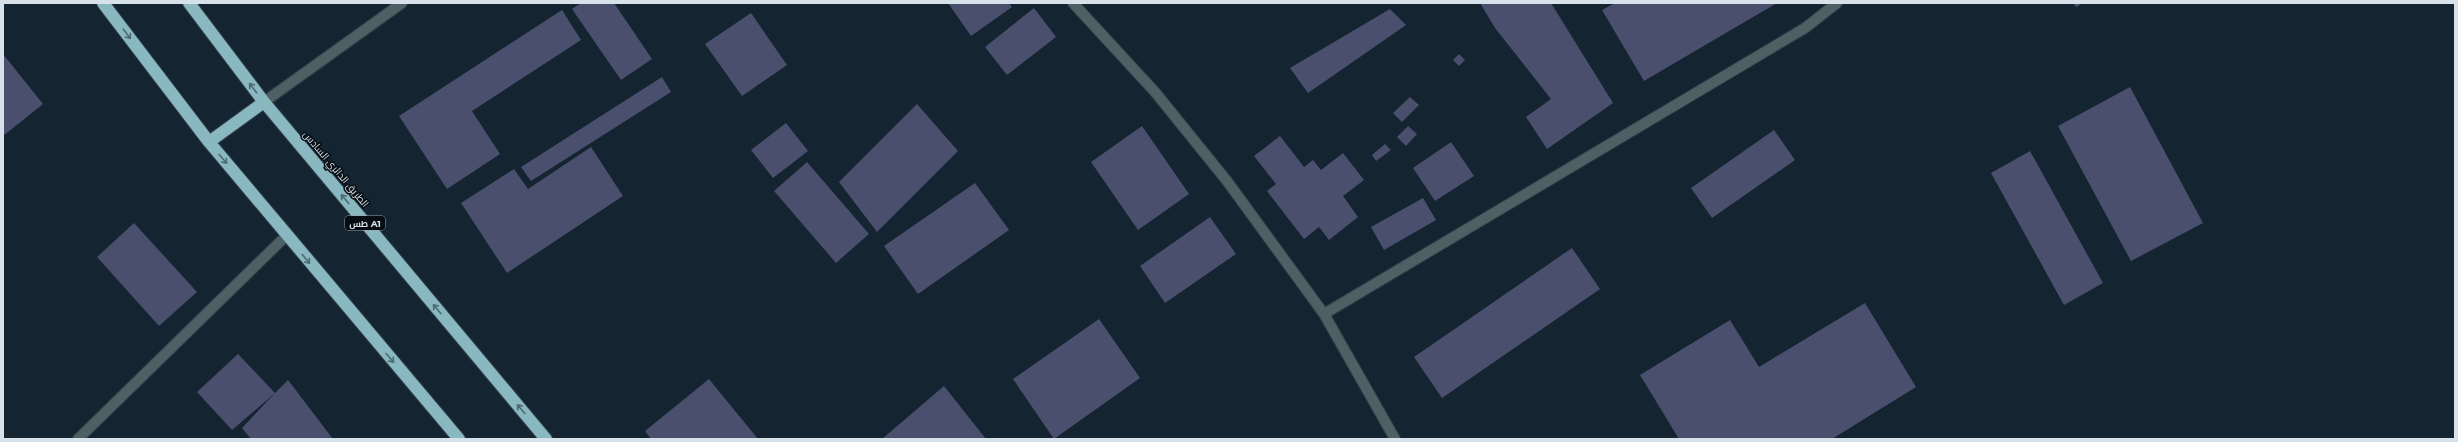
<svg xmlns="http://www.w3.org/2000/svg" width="2458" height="442" font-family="Montserrat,Cairo,sans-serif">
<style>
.building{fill:#4a4f6e}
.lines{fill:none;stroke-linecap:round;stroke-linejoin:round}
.lane-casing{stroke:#2f3e4a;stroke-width:12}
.street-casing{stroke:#2f3e4a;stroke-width:12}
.highway-casing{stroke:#2f3e4a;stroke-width:14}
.lane{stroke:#4e6064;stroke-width:10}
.street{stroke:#4e6064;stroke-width:10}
.highway{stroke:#89b8c1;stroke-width:12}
.oneway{stroke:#4e6b72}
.labels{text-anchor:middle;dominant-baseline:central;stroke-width:3;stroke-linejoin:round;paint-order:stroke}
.shield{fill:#060c12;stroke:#98a1a8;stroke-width:1}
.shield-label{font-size:9px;font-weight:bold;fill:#d7e1e9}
.street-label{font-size:10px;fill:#d7e1e9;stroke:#060c12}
</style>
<rect width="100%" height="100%" fill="#142430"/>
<path class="building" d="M581 3H614L652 59 621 80 572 9Z
M948 3H1009L1012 7 971 36Z
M1480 3H1551L1613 103 1547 149 1526 117 1551 99 1495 28Z
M1615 3H1777L1644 81 1602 10Z
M2073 3H2083L2076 7Z
M1034 8 1056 37 1007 75 985 47Z
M1390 9 1406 25 1308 93 1290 68Z
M562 10 581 40 472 111 500 154 447 189 399 116Z
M751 13 787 65 742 96 705 44Z
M3 54 43 104 3 136Z
M1459 54 1465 60 1459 66 1453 60Z
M662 77 671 92 531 181 521 167Z
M2130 87 2203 223 2131 261 2058 126Z
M1410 97 1419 105 1402 122 1393 113Z
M917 104 958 151 877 232 839 182Z
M786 123 808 151 773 178 751 150Z
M1142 126 1189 194 1138 230 1091 162Z
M1408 126 1417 134 1406 146 1397 137Z
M1774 130 1795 160 1712 218 1691 188Z
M1280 136 1304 167 1313 160 1321 170 1343 153 1364 180 1343 196 1358 217 1329 240 1319 227 1304 239 1267 191 1276 184 1254 156Z
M1451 142 1474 176 1435 201 1413 168Z
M1385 144 1391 150 1376 161 1372 155Z
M591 147 623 196 507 273 461 203 514 169 528 189Z
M2030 151 2103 283 2064 305 1991 173Z
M807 162 869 234 836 263 774 191Z
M975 183 1009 230 918 294 884 246Z
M1423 198 1436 220 1384 250 1371 227Z
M1210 217 1236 254 1165 303 1140 266Z
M134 223 197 292 159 326 97 257Z
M1572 248 1600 289 1442 398 1414 357Z
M1865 303 1916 387 1832 439H1679L1640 375 1730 320 1759 367Z
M1099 319 1140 378 1054 439 1013 379Z
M238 354 275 393 288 380 333 439H327L330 436 326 439H251L242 428 274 394 232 430 197 392Z
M709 379 758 439H651L645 431Z
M944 386 986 439H882Z"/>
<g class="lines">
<g class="lane-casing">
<path id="lane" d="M1073 3 1155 92 1227 181 1324 314 1395 439
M264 102 402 3
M1324 314 1805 28 1837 3"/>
</g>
<g class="street-casing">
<path id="street" d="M78 439 287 235"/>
</g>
<g class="highway-casing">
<path id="highway" d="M103 3 209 142 459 439
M189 3 264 102 546 439
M209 142 264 102"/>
</g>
<use href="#lane" class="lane"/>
<use href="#street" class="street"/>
<use href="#highway" class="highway"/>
</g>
<defs><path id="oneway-shaft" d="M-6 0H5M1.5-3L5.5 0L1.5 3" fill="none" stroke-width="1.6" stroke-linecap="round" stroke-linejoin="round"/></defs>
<g class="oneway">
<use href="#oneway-shaft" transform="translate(127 34) rotate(53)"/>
<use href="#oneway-shaft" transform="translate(253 88) rotate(-127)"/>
<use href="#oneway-shaft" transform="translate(223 159) rotate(50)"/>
<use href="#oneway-shaft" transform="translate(345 199) rotate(-130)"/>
<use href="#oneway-shaft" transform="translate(306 259) rotate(50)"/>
<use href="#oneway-shaft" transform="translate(437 309) rotate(-130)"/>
<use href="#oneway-shaft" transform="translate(390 358) rotate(50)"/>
<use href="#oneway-shaft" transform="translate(521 409) rotate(-130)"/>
</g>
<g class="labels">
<rect class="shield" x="345" y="216" width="40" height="14" rx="3"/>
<g class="shield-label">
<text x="365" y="223">طس A1</text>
</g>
<g class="street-label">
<text transform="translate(336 169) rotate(50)">الطريق الدائري السادس</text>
</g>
</g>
<rect width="2458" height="442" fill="none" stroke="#d7e1e9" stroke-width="8"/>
</svg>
